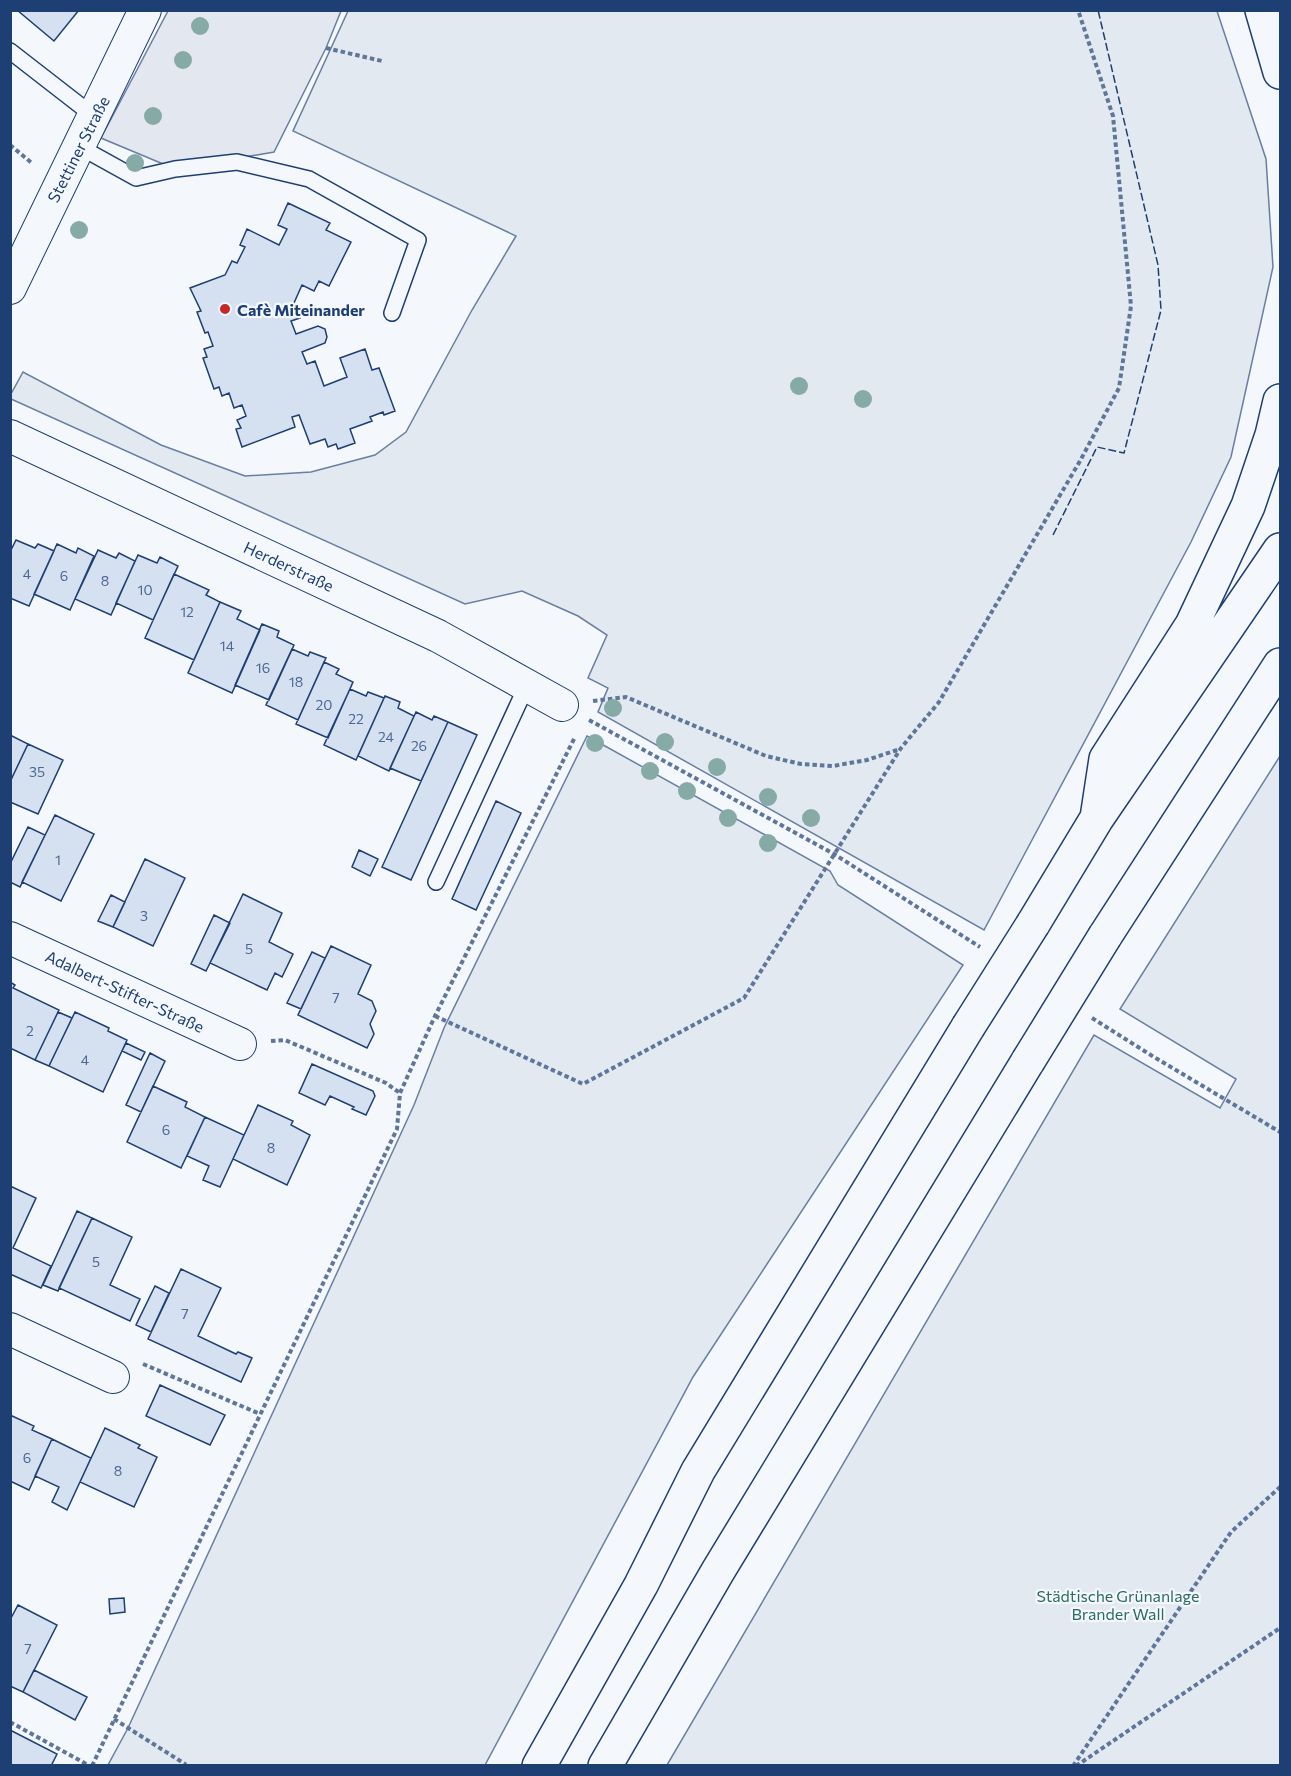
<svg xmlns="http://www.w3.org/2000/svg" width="1291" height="1776" font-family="Commissioner,sans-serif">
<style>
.green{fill:#e3e9f0;stroke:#687fa3;stroke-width:1.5}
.parking{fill:#e3e8f0;stroke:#687fa3;stroke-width:1.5}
.building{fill:#d5e0f0;stroke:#1d3f73;stroke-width:1.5}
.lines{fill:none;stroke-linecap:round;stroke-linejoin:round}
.service-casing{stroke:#1d3f73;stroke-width:18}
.minor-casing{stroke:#1d3f73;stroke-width:34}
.motorway-casing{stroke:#1d3f73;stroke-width:36}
.path{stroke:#5e769c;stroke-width:4;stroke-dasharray:4.5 3;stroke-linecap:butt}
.service{stroke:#f4f7fb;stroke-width:15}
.minor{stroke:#f4f7fb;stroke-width:32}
.motorway{stroke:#f4f7fb;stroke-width:33}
.motorway-bridge-casing{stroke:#1d3f73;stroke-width:36;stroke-linecap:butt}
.motorway-bridge{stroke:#f4f7fb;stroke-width:33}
.fence{stroke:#1d3f73;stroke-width:1.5;stroke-dasharray:8 3;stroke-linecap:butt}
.tree{fill:#86aba6}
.poi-dot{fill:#c62828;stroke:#f4f7fb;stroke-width:2}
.labels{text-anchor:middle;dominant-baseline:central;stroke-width:4.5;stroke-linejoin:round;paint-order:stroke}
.number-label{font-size:14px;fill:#4b6792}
.street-label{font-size:16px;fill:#1d3f73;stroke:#f4f7fb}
.poi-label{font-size:16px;font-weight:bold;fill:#1d3f73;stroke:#f4f7fb;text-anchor:start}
.park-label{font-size:16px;fill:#2c6c60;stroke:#f4f7fb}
</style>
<rect width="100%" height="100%" fill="#f4f7fb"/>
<path class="green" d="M348 11H1217L1266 159 1273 267 1231 457 1191 542 984 930 598 712 608 688 588 678 607 635 578 616 522 591 465 604 11 399V394L23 372 161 445 245 476 311 472 375 455 406 432 472 310 516 236 293 131Z
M587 736 830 871 838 885 963 965 693 1377 485 1765H108L128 1728 414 1105 444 1028Z
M1280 756V1765H667L1094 1035 1220 1108 1236 1079 1120 1009Z"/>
<path class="parking" d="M168 11H341L326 48 274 152 175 169 101 138Z"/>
<path class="building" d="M17 10H79L54 41Z
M288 203 330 223 326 230 351 242 329 286 319 281 314 291 302 285 294 303 300 318 291 321 296 334 318 326 325 329 327 337 325 343 302 352 307 364 315 361 324 386 347 377 340 358 365 349 372 370 379 368 395 411 384 415 383 412 370 417 372 421 350 429 355 443 338 449 336 444 328 447 325 439 310 444 299 415 292 417 295 427 242 447 236 429 241 428 237 420 246 416 242 405 234 408 229 393 222 396 219 387 214 389 203 358 207 357 204 349 213 346 208 332 205 333 197 312 201 311 190 288 225 275 232 261 237 263 245 247 240 245 247 229 279 245 287 229 278 225Z
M16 540 35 548 38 544 54 551 29 606 10 598V552Z
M57 544 76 553 78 548 94 556 70 610 34 594Z
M98 550 116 558 119 553 135 561 111 615 75 599Z
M138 555 157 563 160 557 178 566 153 620 116 603Z
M174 574 209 590 206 595 220 602 194 660 145 638Z
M220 602 241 611 237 619 260 630 232 693 188 673Z
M262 624 279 631 277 637 294 645 269 700 235 685Z
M292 649 308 656 310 652 326 658 298 720 266 705Z
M324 662 339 669 336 674 353 682 328 738 296 724Z
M350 689 366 696 368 692 384 698 356 760 324 745Z
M385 696 400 702 398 708 414 716 389 771 358 756Z
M416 712 432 720 434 716 448 722 421 781 390 768Z
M448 722 477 735 411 880 382 867Z
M10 735 28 744 10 782Z
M28 744 63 760 38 814 10 802V782Z
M496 801 521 813 476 910 452 899Z
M55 815 94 834 61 901 22 882Z
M28 827 45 835 20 887 10 882V864Z
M359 850 378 859 370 876 352 867Z
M145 859 185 878 153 946 113 927Z
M243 894 282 913 269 942 293 954 282 977 275 973 267 990 210 963Z
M111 895 125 902 113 927 98 921Z
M214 915 230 923 206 971 191 964Z
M331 946 371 965 358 994 372 1001 376 1011 370 1024 374 1034 367 1048 298 1015Z
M312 952 325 958 301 1009 287 1003Z
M10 982 15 985 13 988 59 1010 35 1060 10 1048Z
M58 1012 72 1018 49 1066 35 1060Z
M75 1012 109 1028 108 1031 127 1040 103 1092 49 1066Z
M126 1043 145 1052 141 1060 122 1051Z
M150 1053 165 1061 141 1112 126 1105Z
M312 1064 373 1091 375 1096 366 1115 352 1109 354 1107 330 1096 325 1105 299 1093Z
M153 1086 187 1102 185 1107 205 1117 181 1168 127 1142Z
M258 1105 293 1121 291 1125 310 1135 287 1185 233 1159Z
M205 1117 244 1135 220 1187 203 1180 209 1166 187 1156Z
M10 1186 36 1198 13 1248 51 1266 41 1288 10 1274Z
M77 1211 92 1218 58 1291 43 1285Z
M92 1218 132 1237 110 1285 140 1299 130 1321 59 1288Z
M181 1269 221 1288 198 1336 236 1354 238 1352 252 1358 241 1382 148 1339Z
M155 1286 169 1293 151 1332 136 1325Z
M160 1385 225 1415 210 1445 146 1416Z
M10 1415 34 1426 32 1430 52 1439 29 1490 10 1481Z
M105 1428 140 1445 138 1448 157 1457 134 1507 80 1482Z
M52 1439 91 1458 67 1510 52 1502 59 1487 35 1476Z
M124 1598 125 1612 110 1614 109 1599Z
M18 1605 57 1625 23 1692 10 1686V1620Z
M34 1670 87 1697 75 1720 23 1692Z
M10 1730 57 1754 51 1766H10Z"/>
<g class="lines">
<g class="service-casing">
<path id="service" d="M10 51 95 117
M80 147 136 178 175 169 237 162 309 179 418 240 392 313
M436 882 527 685"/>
</g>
<g class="minor-casing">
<path id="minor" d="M10 288 145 10
M10 436 438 636 562 705
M10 938 240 1044
M10 1329 113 1377"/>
</g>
<g class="motorway-casing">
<path id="motorway" d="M1262 10 1280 72
M1097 818 1106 759 1192 625 1248 506 1272 435 1280 401
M1033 924 1097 818 1280 550
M1105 936 1280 665
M539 1766 641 1585 698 1471 968 1027
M605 1766 718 1571 1028 1061"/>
</g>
<path class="path" d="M326 48 382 61
M10 145 33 164
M593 701 626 697 766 756 801 764 833 766 867 760 900 749
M589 720 834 854 980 947
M435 1016 583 1084 744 998 901 748 939 702 1080 461 1119 388 1131 306 1113 116 1078 10
M1092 1018 1154 1057 1280 1132
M271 1041 285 1040 386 1083 400 1093
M143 1364 260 1414
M114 1719 185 1764V1766
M10 1722 90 1766
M92 1766 397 1129 400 1093 435 1016 575 737
M1073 1766 1231 1532 1280 1487
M1076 1766 1280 1628"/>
<use href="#service" class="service"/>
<use href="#minor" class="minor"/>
<use href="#motorway" class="motorway"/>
<g class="motorway-bridge-casing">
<path id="motorway-bridge" d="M968 1027 1033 924
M1028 1061 1105 936"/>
</g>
<use href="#motorway-bridge" class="motorway-bridge"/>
<path class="fence" d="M1053 535 1097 447 1124 453 1161 310 1158 265 1098 10"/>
</g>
<g class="tree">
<circle cx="200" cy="26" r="9"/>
<circle cx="183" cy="60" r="9"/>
<circle cx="153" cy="116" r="9"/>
<circle cx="135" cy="163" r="9"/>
<circle cx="79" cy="230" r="9"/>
<circle cx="799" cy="386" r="9"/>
<circle cx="863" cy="399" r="9"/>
<circle cx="613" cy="708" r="9"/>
<circle cx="665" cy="742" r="9"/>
<circle cx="595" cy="743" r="9"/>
<circle cx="717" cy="767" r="9"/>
<circle cx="650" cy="771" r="9"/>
<circle cx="687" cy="791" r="9"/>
<circle cx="768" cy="797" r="9"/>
<circle cx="728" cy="818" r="9"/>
<circle cx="811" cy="818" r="9"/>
<circle cx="768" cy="843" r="9"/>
</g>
<circle class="poi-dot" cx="225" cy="309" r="6"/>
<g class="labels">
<g class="number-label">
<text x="27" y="573">4</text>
<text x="64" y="575">6</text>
<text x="105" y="580">8</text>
<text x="145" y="589">10</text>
<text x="187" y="611">12</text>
<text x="227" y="645">14</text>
<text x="263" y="667">16</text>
<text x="296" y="681">18</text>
<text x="324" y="704">20</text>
<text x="356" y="718">22</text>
<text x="386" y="736">24</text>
<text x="419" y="745">26</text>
<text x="37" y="771">35</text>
<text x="58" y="859">1</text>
<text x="144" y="915">3</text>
<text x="249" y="948">5</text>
<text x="336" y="997">7</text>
<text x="30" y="1030">2</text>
<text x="85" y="1059">4</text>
<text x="166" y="1129">6</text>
<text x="271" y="1147">8</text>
<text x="96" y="1261">5</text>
<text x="185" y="1313">7</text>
<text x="27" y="1457">6</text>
<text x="118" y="1470">8</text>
<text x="28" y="1648">7</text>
</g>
<g class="street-label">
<text transform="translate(78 149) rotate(-63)">Stettiner Straße</text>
<text transform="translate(289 566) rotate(25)">Herderstraße</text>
<text transform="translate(125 991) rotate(25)">Adalbert-Stifter-Straße</text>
</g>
<g class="poi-label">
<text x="237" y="309">Cafè Miteinander</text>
</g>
<g class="park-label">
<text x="1118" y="1595">Städtische Grünanlage<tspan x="1118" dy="18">Brander Wall</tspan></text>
</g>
</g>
<rect width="1291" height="1776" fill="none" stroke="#1d3f73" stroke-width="24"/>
</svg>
